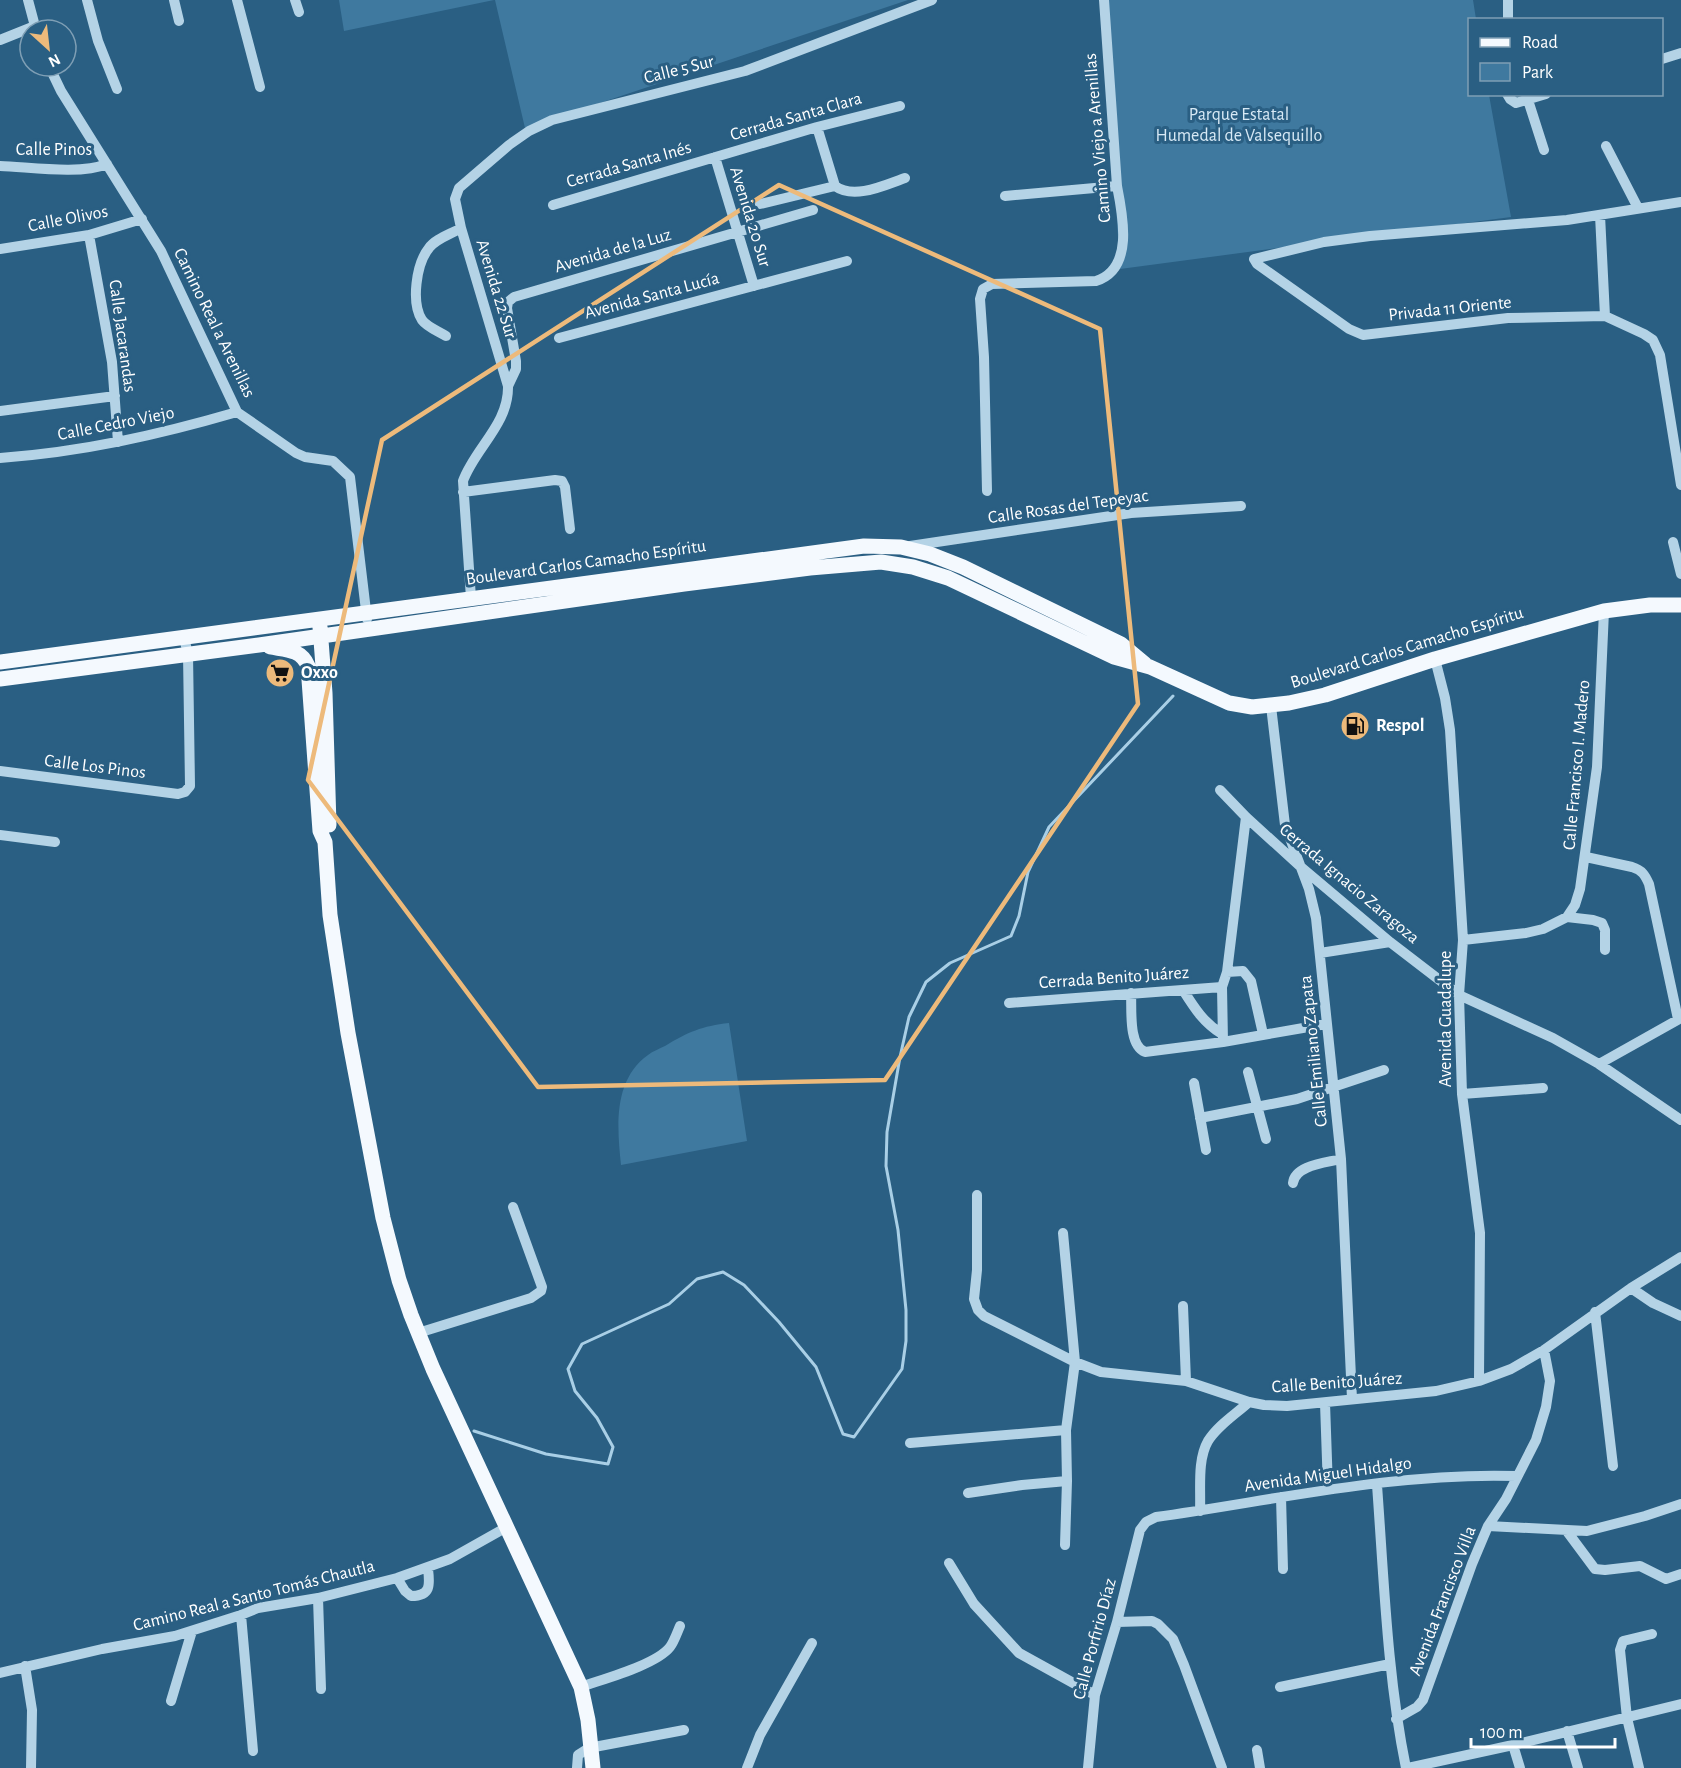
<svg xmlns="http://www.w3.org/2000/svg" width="1681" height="1768" font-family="'Alegreya Sans',sans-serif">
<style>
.green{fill:#3f799f}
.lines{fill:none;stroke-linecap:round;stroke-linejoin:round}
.stream{stroke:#a9cfe6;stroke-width:3}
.minor{stroke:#b4d3e6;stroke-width:10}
.major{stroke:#f4f9fe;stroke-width:15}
.marked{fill:none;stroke:#edba7b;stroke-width:4.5;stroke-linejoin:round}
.labels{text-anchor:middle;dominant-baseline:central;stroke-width:6;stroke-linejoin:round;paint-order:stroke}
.street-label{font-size:18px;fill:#fff;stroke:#2a5f83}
.park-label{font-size:18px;fill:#d7e9f5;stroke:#2a5f83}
.poi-label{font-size:18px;font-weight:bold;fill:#fff;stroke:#2a5f83;text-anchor:start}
</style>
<rect width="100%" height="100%" fill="#2a5f83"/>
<path class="green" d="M339 0H494L344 31Z
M495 0H908L525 128Z
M1103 0H1473L1476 19 1470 20V94L1489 95 1511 217 1120 269Z
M729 1023 747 1141 621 1165C617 1127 613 1080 648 1055 653 1051 659 1049 665 1046 688 1032 702 1026 729 1023Z"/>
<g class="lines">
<path class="stream" d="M474 1431 546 1454 608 1464 613 1447 597 1418 575 1391 568 1369 582 1344 669 1304 697 1279 723 1272 744 1285 779 1322 816 1367 843 1434 854 1437 902 1369 906 1341V1310L898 1230 886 1166 887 1132 900 1057 909 1017 926 982 950 963 1011 936 1019 916 1028 872 1049 827 1173 696"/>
<path class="minor" d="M28 0 36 30
M87 0 98 41 117 89
M174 0 179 21
M237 0 260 87
M295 0 299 12
M1508 20V0
M0 40 35 26
M1662 59 1681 53
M49 66 61 91 161 251 237 412 296 453 305 457 333 461 350 477 367 619
M1507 94 1510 99 1516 103 1546 94
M1528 100 1544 150
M817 127 835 186
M1606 146 1638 208
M715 157 754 286
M0 166C30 167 80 175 107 164
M835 186C854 200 885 185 905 178
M1005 196 1117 186
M1681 202 1567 220 1370 236 1324 242 1254 259 1257 264 1349 329 1363 335 1508 318 1605 316 1644 334 1653 340 1660 355 1681 485
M760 204 835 186
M553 205 817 127 900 106
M1600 215 1605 316
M89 235 112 362 118 442
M0 249 89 235 142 219
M446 336C438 331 427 327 422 320 411 303 416 264 429 248 435 239 451 234 461 228
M559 338 847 261
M508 386 516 369V361L507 308 508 302 514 297 813 210
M0 411 115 396
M0 458C82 452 158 435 237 412
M987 491 984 357 980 299 983 289 992 284 1096 281C1134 269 1123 216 1117 186L1104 0
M463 492 555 480 562 481 565 487 570 529
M1673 542 1681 574
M910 546 1131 513 1241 506
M471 598 463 481C475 448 509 424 508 386L461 228 455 199 459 188 509 145 529 131 552 120 745 71 932 0
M1435 659 1445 698 1450 730 1463 940 1459 995 1462 1094 1480 1233 1479 1381
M1271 706 1285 825 1309 889 1316 918 1341 1159 1352 1399
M0 771 178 794 185 792 190 786 188 654 184 638
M1220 790 1246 817 1301 867 1390 942 1459 995 1553 1038 1599 1064 1681 1120
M0 835 55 842
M1586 857 1632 867C1642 870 1645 875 1649 884L1678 1019
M1567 917 1575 905 1580 889 1597 767 1604 611
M1463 940 1526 933 1543 929 1567 917 1593 920 1602 923 1605 930V950
M1320 953 1390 942
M1227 972 1243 971 1251 981 1263 1034
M1183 990C1195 1009 1204 1023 1222 1034
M1131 993C1132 1009 1128 1045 1145 1052L1223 1042 1326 1024
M1009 1003 1222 987
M1223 1042 1222 987 1227 972 1246 817
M1599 1064 1681 1018
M1248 1072 1266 1139
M1194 1083 1206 1150
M1462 1094 1543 1088
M1200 1118 1297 1099 1384 1070
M1293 1183C1295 1165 1326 1163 1341 1159
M977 1195V1270L974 1299 978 1310 984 1316 1075 1362 1101 1372 1186 1381 1249 1402 1264 1405 1287 1406 1436 1391 1479 1381 1511 1369 1544 1350 1631 1288 1681 1257
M1063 1233 1075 1362 1066 1430 1067 1481 1065 1545
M1631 1288 1653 1303 1681 1316
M1183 1306 1186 1381
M1595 1312 1613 1466
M418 1333 531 1298 541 1291 542 1287 513 1207
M1325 1403 1328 1489
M910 1443 1066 1430
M1377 1485C1384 1579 1387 1675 1406 1768
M968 1493 1022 1485 1067 1481
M1281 1497 1283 1569
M1200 1511C1201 1489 1197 1460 1208 1441 1218 1425 1236 1414 1249 1402
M1488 1526 1587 1531 1645 1516 1681 1504
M1566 1530 1595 1569 1605 1570 1640 1566 1666 1579 1681 1574
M949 1563 974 1604 1019 1653 1095 1695
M397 1578 405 1591 411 1596C431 1596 430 1585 428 1569
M318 1598 321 1689
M241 1615 253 1751
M1117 1622 1152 1621 1158 1624 1173 1639 1184 1665 1222 1768
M25 1666 32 1710 31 1768
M0 1673 102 1649 175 1636 241 1615 258 1608 318 1598 397 1578 450 1559 507 1527
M581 1687C603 1679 656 1665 670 1647 674 1642 677 1633 680 1626
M1280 1687 1390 1664
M171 1701 192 1631
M1396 1719 1417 1707 1423 1700 1472 1564 1488 1526 1506 1499 1536 1440 1546 1407 1550 1381 1544 1350
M1567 1731 1578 1768
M1513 1745 1520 1768
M1257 1750 1260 1768
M577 1768 578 1755 589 1748 684 1730
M747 1768 760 1735 812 1643
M1088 1768 1095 1695 1117 1622 1140 1530 1146 1522 1156 1517C1276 1500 1396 1472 1517 1476
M1408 1768 1513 1745 1681 1704
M1639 1768 1627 1718 1620 1650 1623 1641 1652 1634"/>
<path class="major" d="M320 627 325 693 329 825
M270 647C286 650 301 649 308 666L320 831 325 842 330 915 348 1033 383 1218 399 1280 411 1315 433 1369 581 1687 588 1720 593 1768
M0 662 864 546 901 547 930 554 963 567 1121 644 1145 664
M0 679 259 645 684 584 810 568 881 562 913 567 948 578 1114 657 1150 667 1229 703 1252 707 1289 703 1325 695 1435 659 1604 611 1650 605H1681"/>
</g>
<path class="marked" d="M779 185 1100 329 1138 704 885 1080 538 1087 308 780 382 440Z"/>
<defs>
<g id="supermarket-disc" transform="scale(1.5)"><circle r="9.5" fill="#edba7b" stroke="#2a5f83"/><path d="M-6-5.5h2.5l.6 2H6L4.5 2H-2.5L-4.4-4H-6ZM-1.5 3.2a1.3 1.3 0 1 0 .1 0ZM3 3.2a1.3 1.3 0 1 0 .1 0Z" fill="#111"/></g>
<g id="fuel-disc" transform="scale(1.5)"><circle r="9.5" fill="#edba7b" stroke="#2a5f83"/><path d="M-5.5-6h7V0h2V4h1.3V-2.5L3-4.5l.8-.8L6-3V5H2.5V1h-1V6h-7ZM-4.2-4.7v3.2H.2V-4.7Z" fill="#111"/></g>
</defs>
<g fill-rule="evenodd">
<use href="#supermarket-disc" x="280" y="673"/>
<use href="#fuel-disc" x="1355" y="726"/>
</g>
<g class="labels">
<g class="street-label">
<text transform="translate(679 70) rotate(-14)">Calle 5 Sur</text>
<text transform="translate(796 117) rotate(-16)">Cerrada Santa Clara</text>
<text transform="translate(1098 138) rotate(-95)">Camino Viejo a Arenillas</text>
<text x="54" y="150">Calle Pinos</text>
<text transform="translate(629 165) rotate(-16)">Cerrada Santa Inés</text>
<text transform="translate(750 217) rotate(73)">Avenida 20 Sur</text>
<text transform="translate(68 219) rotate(-11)">Calle Olivos</text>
<text transform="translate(613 251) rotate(-16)">Avenida de la Luz</text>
<text transform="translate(496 289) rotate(73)">Avenida 22 Sur</text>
<text transform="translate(652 296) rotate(-15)">Avenida Santa Lucía</text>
<text transform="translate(1450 309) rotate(-6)">Privada 11 Oriente</text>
<text transform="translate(214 323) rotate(64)">Camino Real a Arenillas</text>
<text transform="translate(122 336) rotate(82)">Calle Jacarandas</text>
<text transform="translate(116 424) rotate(-11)">Calle Cedro Viejo</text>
<text transform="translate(1068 507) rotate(-8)">Calle Rosas del Tepeyac</text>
<text transform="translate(586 563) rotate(-8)">Boulevard Carlos Camacho Espíritu</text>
<text transform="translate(1407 648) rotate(-17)">Boulevard Carlos Camacho Espíritu</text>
<text transform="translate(1577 765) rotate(-85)">Calle Francisco I. Madero</text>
<text transform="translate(95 767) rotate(7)">Calle Los Pinos</text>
<text transform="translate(1349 884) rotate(40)">Cerrada Ignacio Zaragoza</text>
<text transform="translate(1114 978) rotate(-4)">Cerrada Benito Juárez</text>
<text transform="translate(1446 1019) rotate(-90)">Avenida Guadalupe</text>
<text transform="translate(1314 1051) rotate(-96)">Calle Emiliano Zapata</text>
<text transform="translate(1337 1383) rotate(-4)">Calle Benito Juárez</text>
<text transform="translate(1328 1475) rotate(-8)">Avenida Miguel Hidalgo</text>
<text transform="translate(254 1596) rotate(-14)">Camino Real a Santo Tomás Chautla</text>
<text transform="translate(1443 1601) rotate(-69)">Avenida Francisco Villa</text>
<text transform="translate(1095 1639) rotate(-75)">Calle Porfirio Díaz</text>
</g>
<g class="park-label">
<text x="1239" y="115">Parque Estatal<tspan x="1239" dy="21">Humedal de Valsequillo</tspan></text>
</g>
<g class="poi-label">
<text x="301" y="673">Oxxo</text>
<text x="1376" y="726">Respol</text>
</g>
</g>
<rect x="1468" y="18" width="195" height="78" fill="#2a5f83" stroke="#7f9fb5" stroke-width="1.5"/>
<rect x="1480" y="38" width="30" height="9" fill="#f4f9fe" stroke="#7f9fb5" stroke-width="1.5"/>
<text x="1522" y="48" font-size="18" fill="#ffffff">Road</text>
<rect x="1480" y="63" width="30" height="18" fill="#3f799f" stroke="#7f9fb5" stroke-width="1.5"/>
<text x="1522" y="78" font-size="18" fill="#ffffff">Park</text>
<g transform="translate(48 48) rotate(153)"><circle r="28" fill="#2a5f83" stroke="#7f9fb5" stroke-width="1.5"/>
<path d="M0-4.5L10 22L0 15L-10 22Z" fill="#edba7b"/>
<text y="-9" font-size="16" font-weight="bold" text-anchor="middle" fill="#ffffff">N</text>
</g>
<path d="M1471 1738v9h144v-9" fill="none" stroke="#ffffff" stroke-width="3"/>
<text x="1480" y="1738" font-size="18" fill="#ffffff" stroke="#2a5f83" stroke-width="4.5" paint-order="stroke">100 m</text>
</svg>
